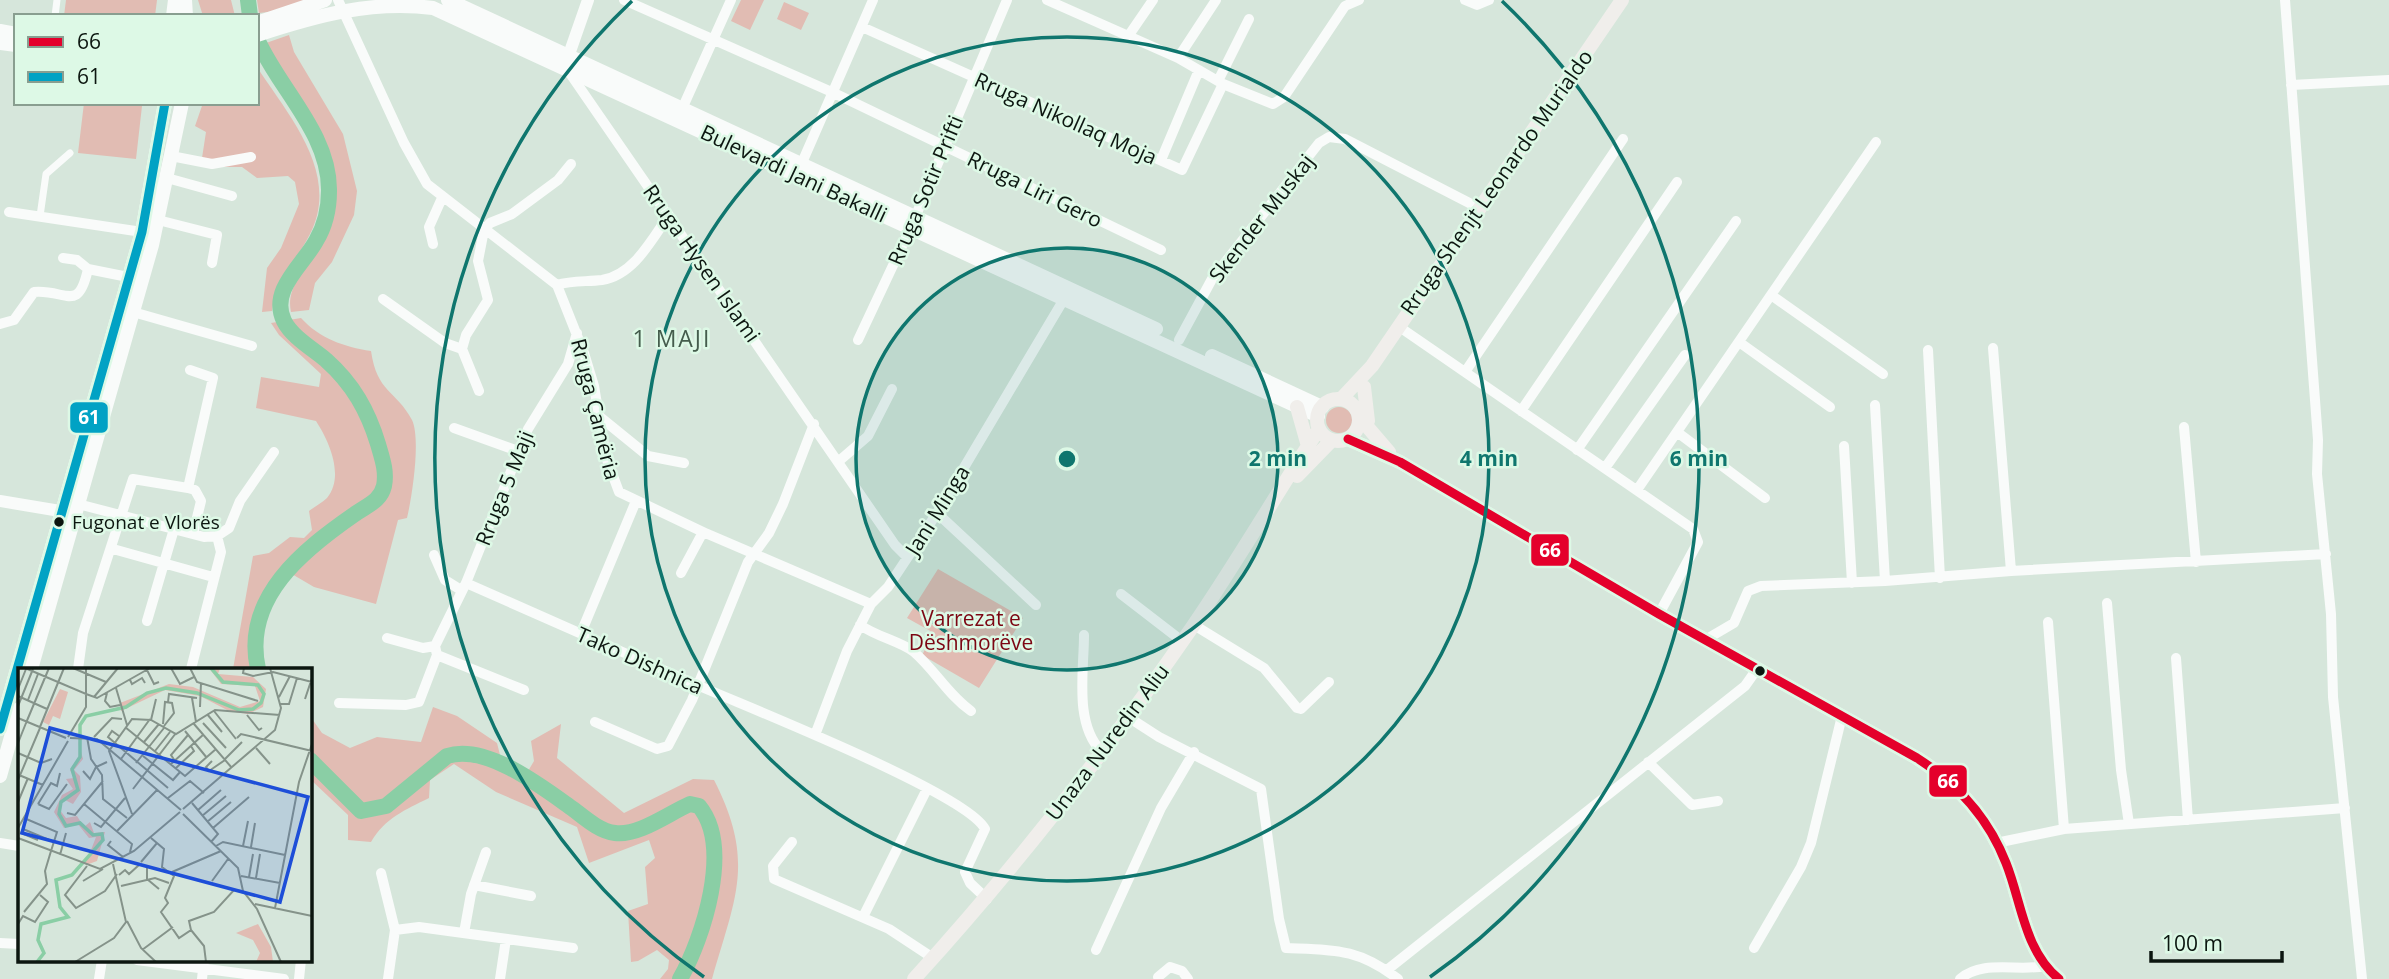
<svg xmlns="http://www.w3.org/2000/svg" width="2389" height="979" font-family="'Open Sans',sans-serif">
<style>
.green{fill:#e1bcb3}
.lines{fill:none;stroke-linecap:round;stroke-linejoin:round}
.river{stroke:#8acea5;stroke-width:16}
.pedestrian{stroke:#f9fbfa;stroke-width:7}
.minor{stroke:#f9fbfa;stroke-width:10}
.tertiary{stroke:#f9fbfa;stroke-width:12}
.secondary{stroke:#f9fbfa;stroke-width:14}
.primary{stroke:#f0eeeb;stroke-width:14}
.bus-1-casing{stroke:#ddf9e6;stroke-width:14}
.bus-2-casing{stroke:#ddf9e6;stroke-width:14}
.bus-1{stroke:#e4002b;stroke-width:9}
.bus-2{stroke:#01a2c4;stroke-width:9}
.ring{fill:none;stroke:#0f766e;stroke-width:3.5}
.bus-dot{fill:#0c1610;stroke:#ddf9e6;stroke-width:2.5}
.labels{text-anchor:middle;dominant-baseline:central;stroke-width:5;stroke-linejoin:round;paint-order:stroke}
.bus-label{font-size:19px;fill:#0c1610;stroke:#ddf9e6;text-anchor:start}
.street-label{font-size:21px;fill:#0c1610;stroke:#ddf9e6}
.park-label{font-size:21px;fill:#7c0613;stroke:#ddf9e6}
.neighbourhood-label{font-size:23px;letter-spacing:2px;fill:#455d4d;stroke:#ddf9e6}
.inset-river{fill:none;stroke:#8acea5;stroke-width:3.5}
.inset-road{fill:none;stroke:#85938a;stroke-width:2}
.view{fill:#1d4ed8;fill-opacity:0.15;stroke:#1d4ed8;stroke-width:3.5}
.inset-edge{fill:none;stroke:#0c1610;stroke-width:3.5}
.centre{fill:#0f766e;stroke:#ddf9e6;stroke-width:3.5}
.ring-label{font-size:21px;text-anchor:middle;font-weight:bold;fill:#0f766e;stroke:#ddf9e6;stroke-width:5;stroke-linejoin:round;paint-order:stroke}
.line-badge{stroke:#ddf9e6;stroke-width:2.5}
.badge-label{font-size:19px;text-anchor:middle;font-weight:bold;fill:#fff}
</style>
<rect width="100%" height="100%" fill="#d6e6db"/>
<path class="green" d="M66 0H157L155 16H64Z
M198 0H231L235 16H203Z
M257 0H317L285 10 259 13Z
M741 0H764L750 30 731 21Z
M784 2 809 13 801 30 777 19Z
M289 35 294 52 343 134 357 191 354 215 332 262 315 283 309 310 291 312C284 282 318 257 328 231 334 214 336 195 335 177 331 130 288 89 267 49L266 43Z
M257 67C288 115 341 173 310 234 294 266 278 272 272 311L262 312 267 268 281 248 299 204 295 182 288 176 257 178 242 167H207L202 158 206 132 195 126 203 103H257Z
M84 103 142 106 136 159 78 153Z
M301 318C319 338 344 347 371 351 377 393 396 390 412 420 421 439 412 497 407 518L398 520 376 604 314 587 285 570C261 599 249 631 257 669H233L253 556 269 553 290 537 304 538 312 530 309 511C314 507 322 503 327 498 345 476 329 441 316 421L256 408 261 377 319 387 321 374 279 335 271 323Z
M1326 420a13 13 0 1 1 26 0a13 13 0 1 1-26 0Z
M938 569 1023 618 979 688 922 655 934 633 907 618Z
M433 707 457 716 497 743 503 767 524 778 534 761 531 741 561 724 557 758 624 813 693 779 714 780C756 862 735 898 712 979H660L668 969 669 960 657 950 638 961 631 962 628 911 648 904 645 867 655 858 649 840 589 863 577 827 496 792 454 764 430 780 429 798C405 810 385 818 371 842L348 840V815L310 779V716L322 733 350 748 377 737 421 742Z"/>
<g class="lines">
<path class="river" d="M248 0 250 16
M257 39C279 89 330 134 329 191 329 208 325 226 316 241 303 265 269 290 284 321 292 337 313 349 326 360 353 384 368 411 378 444 382 458 387 471 384 486 380 502 367 505 355 514 303 550 242 598 258 669
M310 760 361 811 386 806 447 756C486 743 542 787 573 809 585 818 599 831 615 833 639 836 669 813 690 804L699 806C733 847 703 938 680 979"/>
<path class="pedestrian" d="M55 16 57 0
M40 216 46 174 70 153"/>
<path class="minor" d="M338 0 404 143 427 184 557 285 584 353 594 386 606 457 619 492 703 532 871 604
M624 0 834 93 1161 250
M1047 0 1178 58 1223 84 1273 104 1284 97 1345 6 1359 0
M1465 0 1477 5 1489 0
M2285 0 2318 440 2317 474 2331 614 2333 697 2362 979
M862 27 1182 170 1223 84
M1129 35 1153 0
M1178 58 1216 0
M569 72 895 545 907 557
M1218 81 1249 19
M2291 85 2389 80
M682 109 731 0
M171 156 212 164 251 157
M1161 160 1199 70
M801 165 873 0
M167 178 232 196
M9 212 142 232
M158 220 217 235 212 263
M433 244 429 227 442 198
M63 258 77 260 88 269 128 277
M557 285C572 280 587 282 602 280 634 275 652 239 669 215
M1771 295 1883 374
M383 299 445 343 462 349 466 335 488 300 478 261 484 230 490 223 512 214 558 180 571 164
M133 312 252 346
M0 324 14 320 34 292C66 289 78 314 88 269
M1398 326 1693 529 1698 542 1659 614
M858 340 911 227 1007 0
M1179 340 1212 279 1319 143 1329 137 1345 139 1479 208
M1739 342 1830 407
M1993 348 2011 571
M462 349 479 391
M1928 350 1940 578
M1465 372 1623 139
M1875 405 1885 581
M1521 411 1677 182
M600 417 648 456 684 463
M2184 427 2196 562
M454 428 518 451
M1677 432 1765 498
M1844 446 1852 583
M1577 450 1736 221
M839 461 868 436 892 389
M1605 468 1685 355
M188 488 195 490 201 501 193 534
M1637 490 1876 142
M78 504 204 537 217 536
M937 513 1036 605
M113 549 213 577
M434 555 445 580 461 590
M681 573 703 532
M466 583C542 616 619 651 695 684 744 706 967 793 985 829L965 872 970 883 987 899
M1121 594 1182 641
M2107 603 2121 770 2129 824
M147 621 174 529
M2048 622 2064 829
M860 625C877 637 902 642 914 652 935 670 948 695 971 711
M1194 625 1264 668 1297 708 1301 709 1329 682
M581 633 636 501
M1084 635C1084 671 1074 723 1101 751
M387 638 423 648 435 646
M1705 640 1734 623 1748 591 1761 586 1885 581 2011 571 2326 554
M437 655 524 690
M2176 658 2188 820
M78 669 83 633 133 479 188 488 213 378 190 370
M191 669 221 552 217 536 229 528 240 501 274 452
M339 703 406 705 419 702 437 655 435 646 466 583 528 429 568 364 577 333
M1128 717 1159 737 1261 789 1279 919 1286 948C1334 950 1358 948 1398 979
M595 722 657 749 668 746 692 700 748 562 769 533 783 504 814 424
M815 735 847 651 871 604 888 587 937 513 1067 294
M1648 762 1692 805 1718 801
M792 842 773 866 774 879 889 929 933 958
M0 843 19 846
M1996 843 2064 829 2345 808
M381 873 395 930 388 979
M474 885 531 896
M863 917 927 789
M395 930 419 927 573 948
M464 933 471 894 486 852
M0 943 19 944
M1754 948 1801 867 1811 843 1842 716
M1096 950 1161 808 1194 752
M137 960 284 979
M1387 970 1745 686 1757 669
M1158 977 1170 967 1182 971 1188 979
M99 979 102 960
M202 979 204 960
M299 979 301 960
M500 979 506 939
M1960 979C1983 959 2018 972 2045 966"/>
<path class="tertiary" d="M566 63 588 0
M0 501 72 513"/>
<path class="secondary" d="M185 0 186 16
M448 0 1156 329
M173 16 175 0
M257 23 325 0
M0 31 16 34
M257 35C315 16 371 0 433 8L1318 416
M0 43 16 45
M1212 356 1322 407
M31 669 152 245 182 103
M0 729 142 232 165 103
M0 776 19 709"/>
<path class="primary" d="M1364 387 1368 421
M1317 420a21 21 0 1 1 42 0a21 21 0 1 1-42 0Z
M1341 399 1372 366 1622 0
M1297 407 1308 446
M1359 417 1389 452
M1348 439 1400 462 1659 614 1917 758C1958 784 1988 817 2006 863 2022 903 2024 950 2059 979
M1297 476 1332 440
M914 979C1015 868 1108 749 1193 626 1237 562 1276 494 1319 429"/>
<g class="bus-1-casing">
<path id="bus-1" d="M1348 439 1400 462 1659 614 1917 758C1958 784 1988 817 2006 863 2022 903 2024 950 2059 979"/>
</g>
<g class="bus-2-casing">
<path id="bus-2" d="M0 729 142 232 165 103"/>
</g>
<use href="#bus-1" class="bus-1"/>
<use href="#bus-2" class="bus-2"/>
</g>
<circle cx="1067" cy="459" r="211" fill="#0f766e" fill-opacity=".12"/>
<g class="ring">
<circle cx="1067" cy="459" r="211"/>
<circle cx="1067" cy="459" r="422"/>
<path d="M704 977A632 632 0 0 1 632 1M1502 1A632 632 0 0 1 1430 977"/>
</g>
<g class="bus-dot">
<circle cx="59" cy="522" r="6"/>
<circle cx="1760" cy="671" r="6"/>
</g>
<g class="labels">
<g class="bus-label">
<text x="72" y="522">Fugonat e Vlorës</text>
</g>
<g class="street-label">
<text transform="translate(1066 118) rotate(24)">Rruga Nikollaq Moja</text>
<text transform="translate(794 173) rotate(25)">Bulevardi Jani Bakalli</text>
<text transform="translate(1496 182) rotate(-55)">Rruga Shenjt Leonardo Murialdo</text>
<text transform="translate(1035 189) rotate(26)">Rruga Liri Gero</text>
<text transform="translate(925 190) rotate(-67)">Rruga Sotir Prifti</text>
<text transform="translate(1261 218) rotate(-52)">Skender Muskaj</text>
<text transform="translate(702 263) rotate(55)">Rruga Hysen Islami</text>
<text transform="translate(596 409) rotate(76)">Rruga Çamëria</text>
<text transform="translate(504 488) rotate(-68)">Rruga 5 Maji</text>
<text transform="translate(937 510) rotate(-58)">Jani Minga</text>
<text transform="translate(640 660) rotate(24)">Tako Dishnica</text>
<text transform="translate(1107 742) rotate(-53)">Unaza Nuredin Aliu</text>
</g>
<g class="park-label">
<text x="971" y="618">Varrezat e<tspan x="971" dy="24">Dëshmorëve</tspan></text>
</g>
<g class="neighbourhood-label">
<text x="672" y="338">1 MAJI</text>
</g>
</g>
<g transform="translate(18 668)">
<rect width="294" height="294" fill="#d6e6db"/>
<path d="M191 0H202L200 6 235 9 248 21 245 39 230 46 211 43 182 28 147 22 103 43 102 35 151 16 175 19 222 39 242 33 237 18 203 16ZM42 21 50 24 42 51 35 48 31 57 25 54ZM60 72 65 91 56 102 62 108 63 124 55 136 45 131 41 141 48 150 59 148 66 159 72 154 76 165 87 164 79 193 68 197 65 193 76 183 73 182 78 169 71 170 59 155 46 160 36 144 44 127 55 121 48 111 56 110 52 102 63 91ZM240 256 253 279 255 294H238L242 285 235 272 218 265Z" fill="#e1bcb3"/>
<path class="inset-river" d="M19 294 26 285 20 272 23 256 50 249 42 239 38 212 54 207 85 172 84 166 75 167 62 155 48 158 41 146 43 134 60 122 54 101 62 89V57L68 48 108 39 129 25 148 20 179 25 221 42 235 41 243 35 246 26 240 17 205 14 193 0"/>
<path class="inset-road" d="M7 0 68 26V0M55 0 88 14M153 0 162 16 176 9M172 0 179 14 240 33M226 0 225 5 235 8 255 4 294 14M129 2 136 16 141 14M112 12 114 16 124 10 127 15M98 20 109 57M0 21 8 1M89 25 87 33 92 39 102 37M0 28 29 41M76 29 100 0M261 29 272 8M174 30 178 54M287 31 294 10M10 32 20 6M150 34 151 26 179 30M262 36H271L279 10M0 38 15 1M182 39 183 15M196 43 218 71M189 46 204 64M229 47 241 62 244 60M0 50 48 70M133 52 138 31M8 55 31 0M185 55 208 80M145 56 147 34 154 35 156 45 146 58M176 56 214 100M22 59 46 0M107 59 167 108 198 81M167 63 189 90M101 68 94 63 90 69 150 120M50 69 68 39V26L79 30 132 0M69 69 73 91 84 107 85 131 109 150M76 69 94 50 104 51M52 70 79 71 163 142M219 70 223 66 294 83M126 74 141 56M0 75 8 55M238 80 252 96M137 83 152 64M0 85 23 95 34 91M125 88 155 112 162 104M103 91 132 51M207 91 224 74M157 93 153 87 170 67M194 93 188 99 191 103 207 92M118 95 146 60M153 96 186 66M158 100 176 83 173 78M65 103 72 111 78 99 89 94M1 107 25 117M0 112 22 60M115 121 158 65M150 130 172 113 186 125M0 134 10 110M174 135 200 166 193 174M20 136 33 115 39 118 42 105M20 136 31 141 49 116M66 136 114 176 112 184M165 141 257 62 263 40 252 0M180 142 203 122M49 145 57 147 85 113M114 146 91 83 114 51 133 52 158 66 197 42 262 47M165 146 220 200 225 223 239 241 263 294M184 148 208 128M6 150 39 164 33 183M189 154 213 134M76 155 83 159 107 130M0 160 50 73M195 160 231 129M5 161 36 174M5 161 3 165 20 172M99 163 139 122M0 170 82 201 116 183 162 144M133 170 146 181 144 199 156 208 147 230 150 235 143 244 161 270 173 262 171 253 196 244 216 222 224 223M93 173 90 177 105 189M198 178 205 174 267 187M225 178 230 153M233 179 237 155M42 187 48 165M123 194 139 175M69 198 47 227 58 240 87 223 99 206M129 199V211L141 221M154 204 203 183M101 207 107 202 111 206 121 197M223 208 262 215M231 209 235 186M238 210 242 186M65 213 85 201M194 213 210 191M103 218 137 210 151 215M237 236 294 248M257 240 281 114 294 76M6 244 29 216 27 203 33 183M109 253 123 280 138 294M0 256 5 248 17 254 30 234 22 227M173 262 186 278 188 294M124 282 155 259M57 294 96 270 108 254 95 196"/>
<path class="view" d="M32 60 290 129 262 234 4 165Z"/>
<rect width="294" height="294" class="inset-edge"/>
</g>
<circle cx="1067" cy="459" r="10" class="centre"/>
<g class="ring-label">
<text x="1278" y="466">2 min</text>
<text x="1489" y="466">4 min</text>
<text x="1699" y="466">6 min</text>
</g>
<g class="line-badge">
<rect x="69" y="401" width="40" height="33" rx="7" fill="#01a2c4"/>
<rect x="1530" y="533" width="40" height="34" rx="7" fill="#e4002b"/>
<rect x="1928" y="764" width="40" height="34" rx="7" fill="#e4002b"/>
</g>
<g class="badge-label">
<text x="89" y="424">61</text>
<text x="1550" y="557">66</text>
<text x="1948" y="788">66</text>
</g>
<rect x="14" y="14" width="245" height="91" fill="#ddf9e6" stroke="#899e90" stroke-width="2"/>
<rect x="28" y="37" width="35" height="10" fill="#e4002b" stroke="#899e90" stroke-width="2"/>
<text x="77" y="49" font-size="21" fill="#0c1610">66</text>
<rect x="28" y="72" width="35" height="10" fill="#01a2c4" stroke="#899e90" stroke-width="2"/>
<text x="77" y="84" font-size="21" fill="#0c1610">61</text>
<path d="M2151 951v10h131v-10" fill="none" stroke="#0c1610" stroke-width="3.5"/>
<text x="2162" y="951" font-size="21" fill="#0c1610" stroke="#ddf9e6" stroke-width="5" paint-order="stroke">100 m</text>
</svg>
